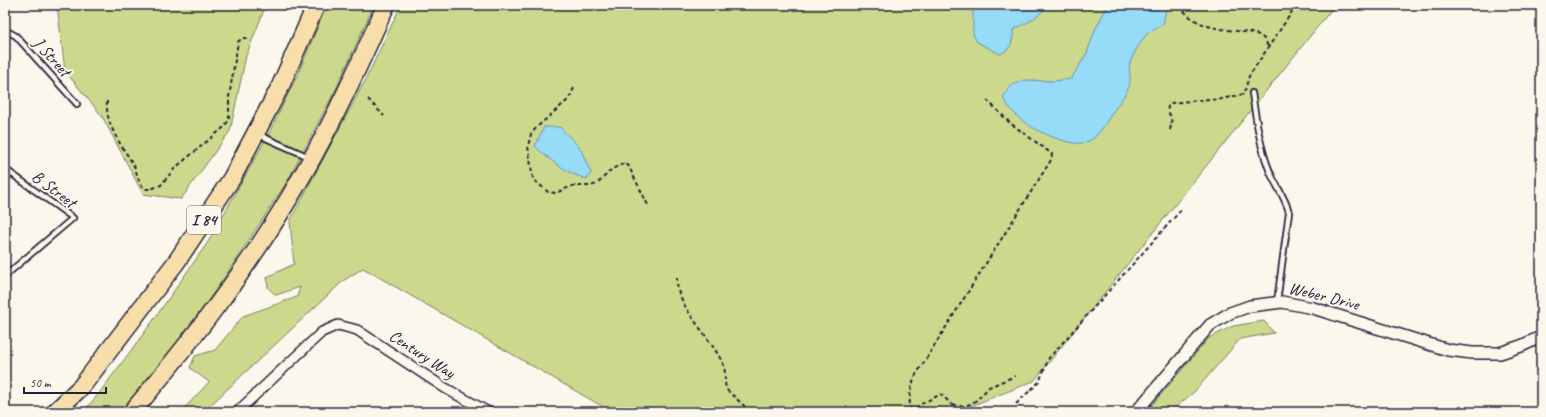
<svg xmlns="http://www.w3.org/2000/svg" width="1546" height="417" font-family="Caveat,sans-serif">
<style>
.green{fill:#ccd98c;stroke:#777e64}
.water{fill:#96dbf8;stroke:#6891ac}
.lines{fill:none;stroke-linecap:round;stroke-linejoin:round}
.service-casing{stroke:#22223b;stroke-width:8}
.minor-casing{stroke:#22223b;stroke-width:12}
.tertiary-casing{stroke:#22223b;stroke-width:14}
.motorway-casing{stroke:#22223b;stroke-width:20}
.path{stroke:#22223b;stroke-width:2;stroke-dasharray:4 3;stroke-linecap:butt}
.service{stroke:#fbf7ec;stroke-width:4.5}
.minor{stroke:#fbf7ec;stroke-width:9}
.tertiary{stroke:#fbf7ec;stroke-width:11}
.motorway{stroke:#f8deab;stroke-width:17}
.labels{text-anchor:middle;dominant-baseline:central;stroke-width:4;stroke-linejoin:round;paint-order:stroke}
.shield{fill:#fbf7ec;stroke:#636270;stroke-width:1}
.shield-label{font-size:16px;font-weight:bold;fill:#22223b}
.street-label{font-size:17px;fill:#22223b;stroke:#fbf7ec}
</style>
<rect width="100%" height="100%" fill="#fbf7ec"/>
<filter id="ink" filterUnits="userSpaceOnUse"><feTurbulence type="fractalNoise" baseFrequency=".025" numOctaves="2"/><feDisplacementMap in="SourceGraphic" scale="8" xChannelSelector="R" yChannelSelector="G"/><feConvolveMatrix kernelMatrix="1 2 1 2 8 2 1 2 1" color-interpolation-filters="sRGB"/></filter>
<g filter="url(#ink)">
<path class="green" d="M57 5H266L246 56 230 131 181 199 143 194 102 116 65 71Z
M327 5H374L336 89 288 180 232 266 205 305 168 354 125 406 119 412H83L97 396 150 325 208 242 267 137 298 74Z
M401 5H1335L1034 381 966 408 962 412H612L363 268 343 281 203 412H181L209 382 190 368 195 356 215 350 243 316 297 297 300 287 276 295 268 288 267 277 294 264 290 221 366 79Z
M1264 321 1274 333 1240 339 1195 391 1170 412H1146L1209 338 1233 326Z"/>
<path class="water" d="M973 5H1048C1039 17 1027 23 1013 30 1013 41 1012 49 1000 54L977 42 973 34Z
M1108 5 1167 6 1163 24C1158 27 1151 30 1147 34 1142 39 1132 56 1130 63 1128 70 1132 80 1129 87 1125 96 1118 104 1112 113 1095 141 1089 150 1055 138 1032 129 1015 119 1003 98L1010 86 1024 80 1053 81 1071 79 1087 53 1095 30Z
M544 127H560L580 148 591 173 587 179C570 175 546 158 535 146Z"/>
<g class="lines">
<g class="service-casing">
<path id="service" d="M5 30 16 36 77 104
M1252 93C1256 120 1260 147 1270 172 1276 186 1285 197 1289 212L1277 302
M259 135 309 157
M5 169 73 218 6 275 5 278"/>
</g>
<g class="minor-casing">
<path id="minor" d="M237 412 322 332 338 325 357 330 445 388 488 412"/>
</g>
<g class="tertiary-casing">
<path id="tertiary" d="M1136 412 1210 325 1230 313 1250 306 1282 302 1313 308 1448 350 1472 353H1500L1521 346 1541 337"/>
</g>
<g class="motorway-casing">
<path id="motorway" d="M55 412 82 386 177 261 232 178 280 87 316 5
M132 412C194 338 254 261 302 176 334 121 360 63 386 5"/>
</g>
<path class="path" d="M1180 5C1193 28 1221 29 1244 32 1250 33 1257 33 1262 37 1266 40 1267 44 1268 48
M574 88 569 99 537 127 531 134 528 146 533 179 548 192 556 193 572 186H590L597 184 612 169 623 164 628 165 649 207
M368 99 384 116
M107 101C105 125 121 144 133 164 138 173 137 182 145 189H151L161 185 175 168 223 128 229 120V97L238 42 242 38H249
M1170 130C1171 126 1172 123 1171 119 1170 112 1164 109 1171 103L1209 99 1217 100 1244 94 1249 76 1290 15 1295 5
M677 277C677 282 677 288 679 293 687 316 712 340 723 364 727 373 723 382 727 390L751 412
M1016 404 1039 382 1049 358 1181 210
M953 405 963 406 971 404 978 399 989 387 1015 376
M911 411C908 400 911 389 914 378L1051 160 1052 154 1010 123 986 99
M910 412 919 405 941 394 959 412"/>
<use href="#service" class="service"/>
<use href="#minor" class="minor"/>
<use href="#tertiary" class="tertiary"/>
<use href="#motorway" class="motorway"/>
</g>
</g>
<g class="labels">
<rect class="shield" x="187" y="206" width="34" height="28" rx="3"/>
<g class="shield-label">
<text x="204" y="220">I 84</text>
</g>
<g class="street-label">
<text transform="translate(52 57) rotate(48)">J Street</text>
<text transform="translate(54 189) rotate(37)">B Street</text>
<text transform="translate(1324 296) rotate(14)">Weber Drive</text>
<text transform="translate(422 354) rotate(33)">Century Way</text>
</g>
</g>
<rect width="1546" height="417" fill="none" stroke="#fbf7ec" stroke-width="20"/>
<rect x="10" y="10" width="1526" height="397" fill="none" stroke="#22223b" stroke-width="1.5" filter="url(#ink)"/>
<path d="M24 387v6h82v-6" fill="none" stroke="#22223b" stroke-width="2"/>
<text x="30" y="387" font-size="12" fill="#22223b" stroke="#fbf7ec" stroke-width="3" paint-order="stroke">50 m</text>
</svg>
